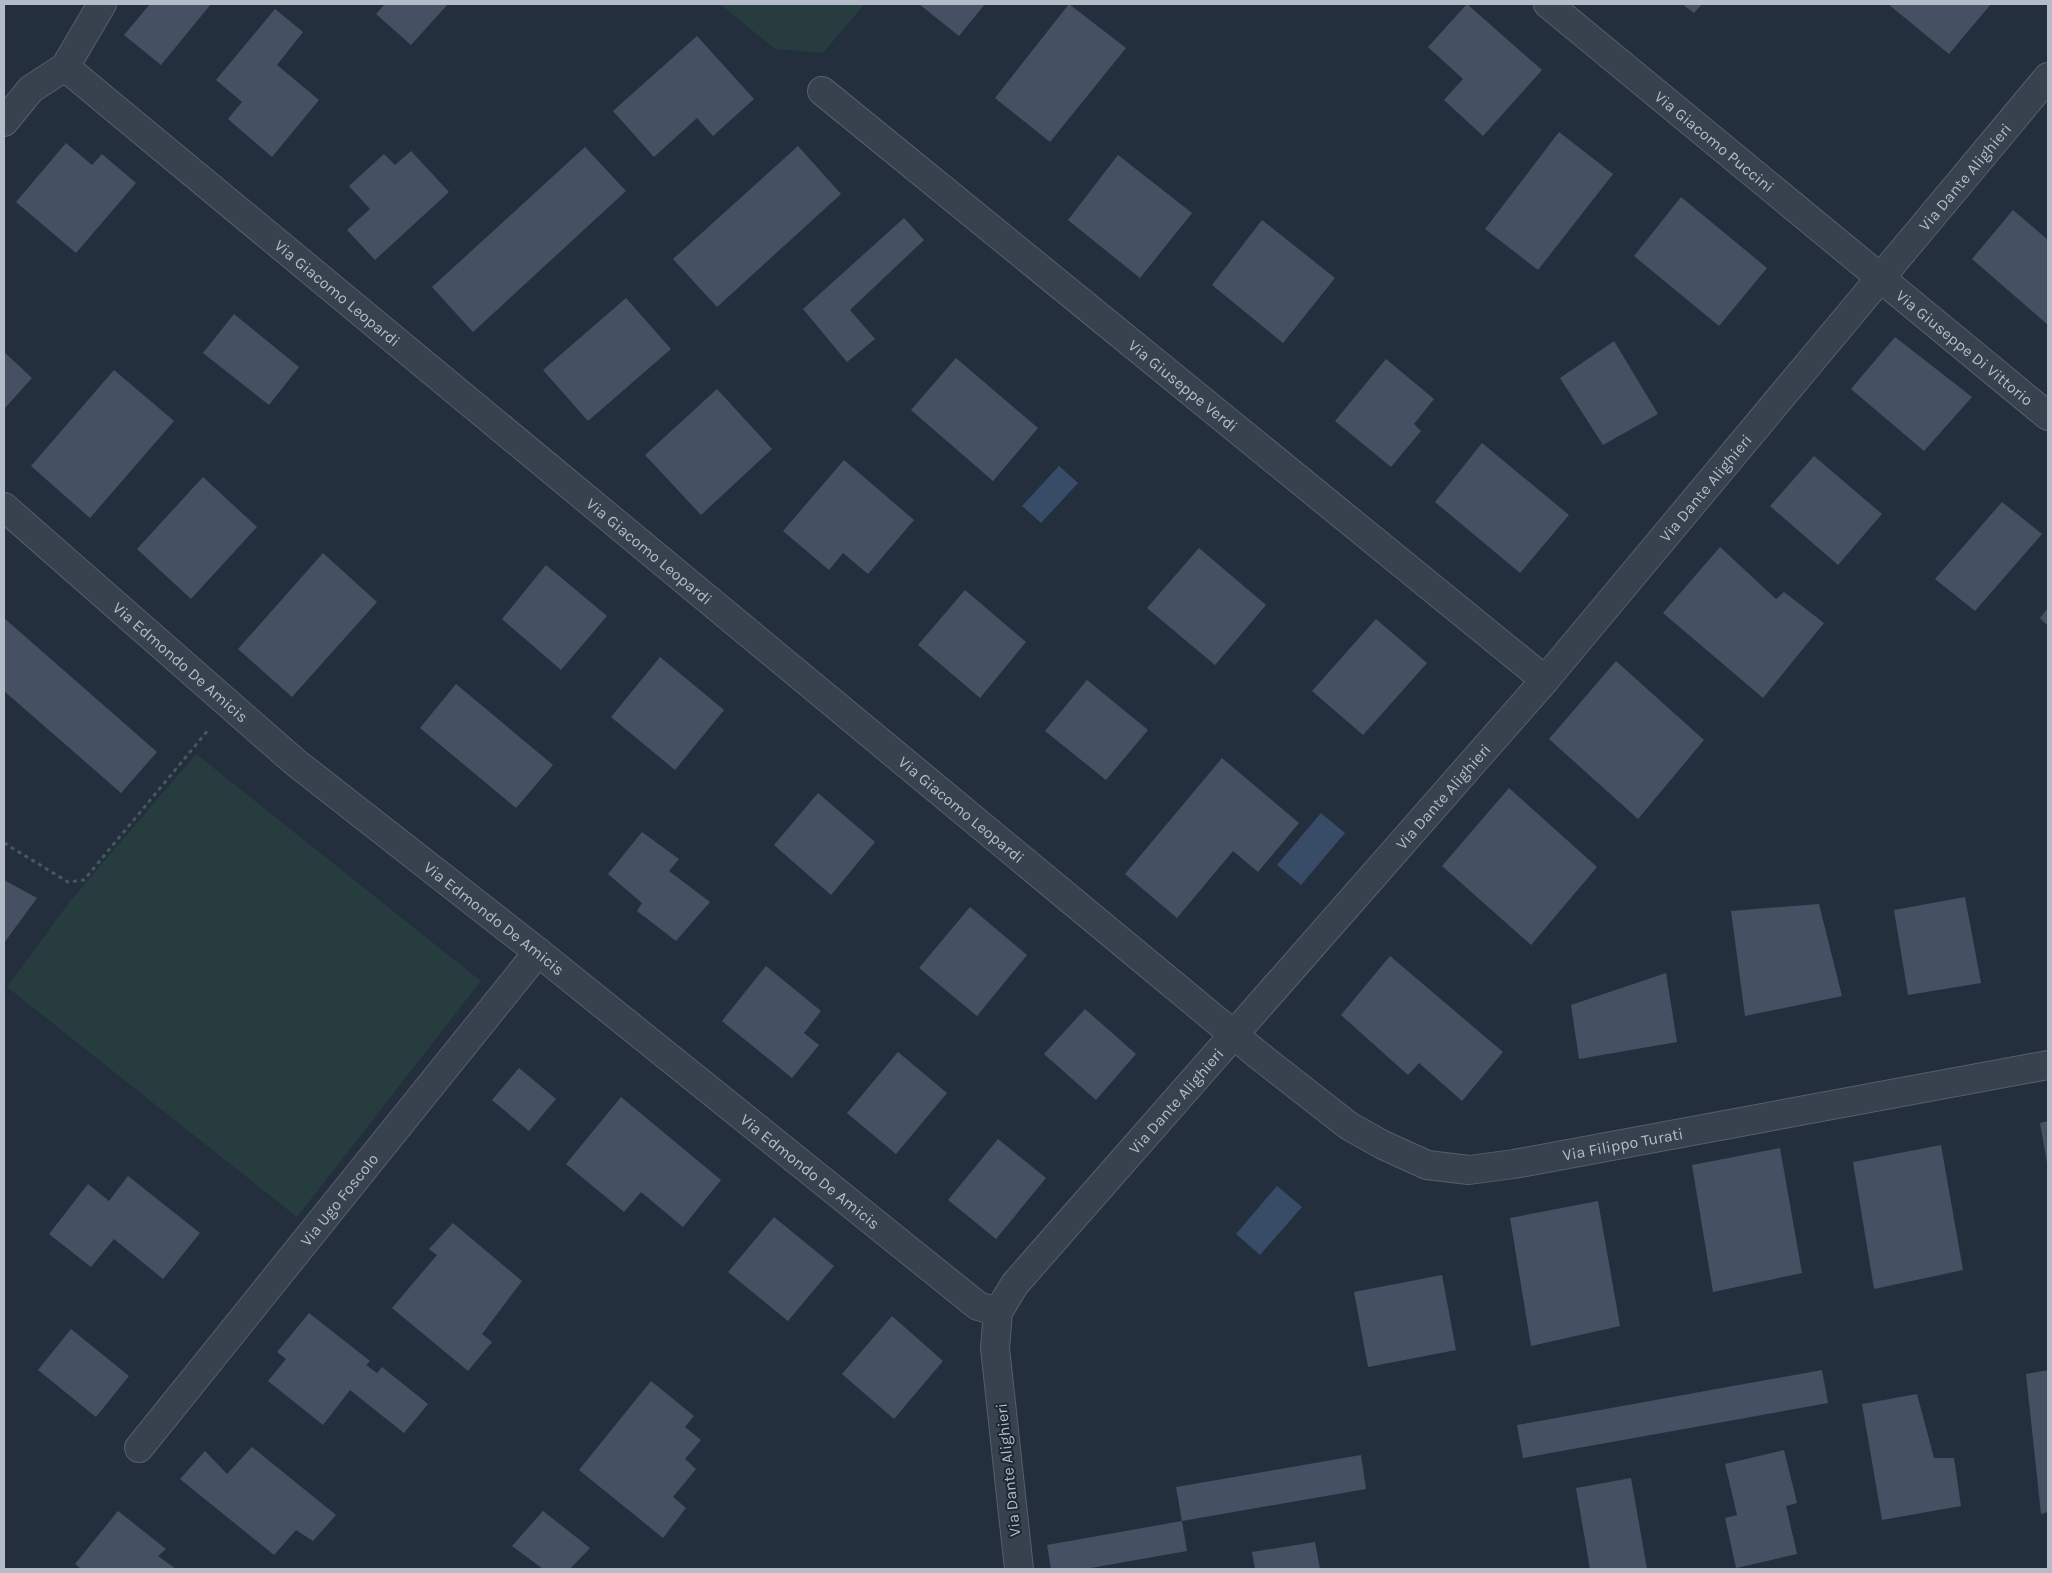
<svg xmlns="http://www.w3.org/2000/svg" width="2052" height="1573" font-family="Karla,sans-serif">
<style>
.green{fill:#263c3f}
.water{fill:#394c67}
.building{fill:#455162}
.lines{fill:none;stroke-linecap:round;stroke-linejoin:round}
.minor-casing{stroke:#565f6c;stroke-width:30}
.path{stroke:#44595c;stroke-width:3;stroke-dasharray:4 4;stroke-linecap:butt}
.minor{stroke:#38414e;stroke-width:28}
.labels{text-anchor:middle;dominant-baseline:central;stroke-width:4;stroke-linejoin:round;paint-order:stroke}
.street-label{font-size:16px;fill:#b4bcc9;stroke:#1d2633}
</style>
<rect width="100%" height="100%" fill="#242f3e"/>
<path class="green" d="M720 4H865L823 53 775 49Z
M196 754 481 981 297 1217 7 987 71 900Z"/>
<path class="water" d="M1059 466 1078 483 1041 523 1022 506Z
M1321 813 1345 833 1301 885 1277 865Z
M1277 1186 1302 1207 1260 1255 1236 1234Z"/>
<path class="building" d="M150 4H211L161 65 124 35Z
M385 4H448L411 45 376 14Z
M919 4H985L959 36Z
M1069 4 1126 48 1050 142 995 98Z
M1467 4 1542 70 1483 136 1444 100 1463 79 1428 47Z
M1682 4H1702L1694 13Z
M1888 4H1991L1949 54Z
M275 9 303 32 277 65 319 100 272 157 228 119 242 102 216 80Z
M697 36 754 99 713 136 697 118 654 157 613 111Z
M1559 132 1613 174 1538 270 1485 229Z
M66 143 92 165 102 154 136 183 76 253 16 202Z
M798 146 841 194 717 307 673 259Z
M585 147 626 191 473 332 432 287Z
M411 151 449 192 375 260 347 230 370 209 349 186 384 154 395 165Z
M1118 155 1192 213 1140 278 1068 220Z
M1681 197 1767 268 1719 326 1634 256Z
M2013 210 2048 240V325L1972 259Z
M904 218 924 240 850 310 875 339 847 362 803 309Z
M1262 220 1335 278 1283 343 1212 285Z
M626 298 671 349 588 421 543 370Z
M234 314 299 367 269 405 203 353Z
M1895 337 1972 397 1924 451 1851 389Z
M1614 341 1658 414 1603 445 1560 378Z
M4 352 32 378 4 409Z
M956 358 1038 428 993 481 911 410Z
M1386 359 1434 399 1414 424 1421 431 1391 467 1335 421Z
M114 370 174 421 90 518 31 466Z
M717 389 772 449 701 515 645 455Z
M1482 443 1569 515 1520 573 1435 502Z
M1814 456 1882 514 1838 565 1770 506Z
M844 460 914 520 868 574 843 553 829 570 783 531Z
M203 477 257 527 191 599 137 549Z
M2002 502 2042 534 1975 611 1935 579Z
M1720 547 1776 599 1784 592 1824 623 1763 698 1663 613Z
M1199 548 1266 605 1215 665 1147 608Z
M323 553 377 602 292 697 238 649Z
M546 565 607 616 561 670 502 619Z
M965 590 1026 642 980 698 918 645Z
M2048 608V626L2040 618Z
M4 618 157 752 121 793 4 691Z
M1376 619 1427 663 1363 735 1312 691Z
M660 657 724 710 675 770 611 717Z
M1616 661 1704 740 1638 819 1549 739Z
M1087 680 1148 730 1106 780 1045 731Z
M456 684 553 765 516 808 420 728Z
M1222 758 1299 823 1258 872 1233 851 1177 918 1125 874Z
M1509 788 1597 867 1531 945 1442 866Z
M818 793 875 842 831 895 774 845Z
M642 832 679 859 669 871 710 902 676 941 637 911 642 903 608 874Z
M4 880 37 898 4 943Z
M1965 897 1981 983 1908 995 1894 910Z
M1819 904 1842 996 1745 1016 1731 911Z
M970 907 1027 955 977 1016 919 968Z
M1390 956 1503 1052 1462 1101 1419 1063 1408 1075 1341 1015Z
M766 966 821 1011 804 1033 819 1045 792 1078 722 1021Z
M1666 973 1677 1042 1579 1059 1571 1005Z
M1085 1009 1136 1054 1096 1100 1044 1054Z
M898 1052 947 1093 896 1154 847 1113Z
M519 1068 556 1099 529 1131 492 1100Z
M621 1097 721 1180 683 1227 641 1192 624 1212 566 1164Z
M2048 1121V1163H2047L2040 1123Z
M998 1139 1046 1178 996 1239 948 1200Z
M1941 1145 1963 1270 1874 1289 1853 1162Z
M1780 1148 1802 1273 1713 1292 1692 1165Z
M128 1176 200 1233 163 1279 114 1239 91 1267 49 1234 88 1184 109 1201Z
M1598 1201 1620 1326 1531 1346 1510 1218Z
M774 1217 834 1266 788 1321 728 1272Z
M453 1223 522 1281 482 1334 492 1342 468 1371 392 1308 437 1255 429 1249Z
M1442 1275 1456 1350 1368 1367 1354 1292Z
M309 1313 370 1361 366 1365 377 1373 382 1367 428 1404 404 1433 350 1390 323 1425 268 1381 286 1359 277 1352Z
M892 1316 943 1361 894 1419 842 1374Z
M71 1329 129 1376 96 1417 38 1370Z
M1822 1370 1828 1403 1523 1458 1517 1425Z
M2048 1370V1512L2041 1514 2026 1374Z
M651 1381 694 1416 685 1427 701 1440 685 1459 696 1469 673 1497 686 1508 663 1538 579 1470Z
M1917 1394 1934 1458H1954L1961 1506 1882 1520 1862 1404Z
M252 1447 336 1515 313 1541 296 1530 274 1555 180 1479 205 1451 227 1474Z
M1784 1450 1797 1503 1786 1506 1797 1554 1736 1568 1725 1518 1737 1515 1725 1464Z
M1361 1455 1366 1489 1182 1521 1176 1487Z
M1631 1478 1647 1569H1590L1576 1488Z
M118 1511 166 1549 158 1556 176 1569H81L75 1564Z
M543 1511 590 1548 570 1569H543L512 1546Z
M1182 1521 1187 1551 1085 1569H1051L1047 1545Z
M1315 1542 1320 1569H1255L1252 1552Z"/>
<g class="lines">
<g class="minor-casing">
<g id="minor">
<path id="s1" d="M1548 4 2048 416"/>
<path id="s2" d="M65 67 1257 1054 1349 1126 1383 1145 1427 1165 1469 1170 1514 1164 2048 1065"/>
<path id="s3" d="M822 91 1545 680"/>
<path d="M4 122 31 89 65 67 102 4"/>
<path id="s4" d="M4 507 295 762 538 952 978 1306 998 1312"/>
<path id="s5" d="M139 1448 538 952"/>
<path id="s6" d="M1019 1569 995 1348 998 1312 1015 1284 1545 680 2048 77"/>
</g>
</g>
<path class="path" d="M4 843 68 882 84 880 209 729"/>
<use href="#minor" class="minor"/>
</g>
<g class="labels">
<g class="street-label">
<text stroke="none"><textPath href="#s1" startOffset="216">Via Giacomo Puccini</textPath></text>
<text stroke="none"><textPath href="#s6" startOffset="1750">Via Dante Alighieri</textPath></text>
<text stroke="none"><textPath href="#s2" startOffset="354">Via Giacomo Leopardi</textPath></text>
<text stroke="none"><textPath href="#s1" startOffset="540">Via Giuseppe Di Vittorio</textPath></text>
<text stroke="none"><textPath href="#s3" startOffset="466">Via Giuseppe Verdi</textPath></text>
<text stroke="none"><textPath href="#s6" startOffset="1345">Via Dante Alighieri</textPath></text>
<text stroke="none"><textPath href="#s2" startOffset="759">Via Giacomo Leopardi</textPath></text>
<text stroke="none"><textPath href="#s4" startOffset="235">Via Edmondo De Amicis</textPath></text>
<text stroke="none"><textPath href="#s6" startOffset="940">Via Dante Alighieri</textPath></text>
<text stroke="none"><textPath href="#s2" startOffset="1164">Via Giacomo Leopardi</textPath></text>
<text stroke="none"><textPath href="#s4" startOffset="640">Via Edmondo De Amicis</textPath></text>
<text stroke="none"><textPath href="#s6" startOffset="535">Via Dante Alighieri</textPath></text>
<text stroke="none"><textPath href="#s2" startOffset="1950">Via Filippo Turati</textPath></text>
<text stroke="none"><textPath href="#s4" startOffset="1045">Via Edmondo De Amicis</textPath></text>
<text stroke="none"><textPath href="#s5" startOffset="319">Via Ugo Foscolo</textPath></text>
<text transform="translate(1008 1470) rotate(-96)">Via Dante Alighieri</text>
</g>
</g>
<rect width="2052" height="1573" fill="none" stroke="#b4bcc9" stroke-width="10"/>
</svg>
